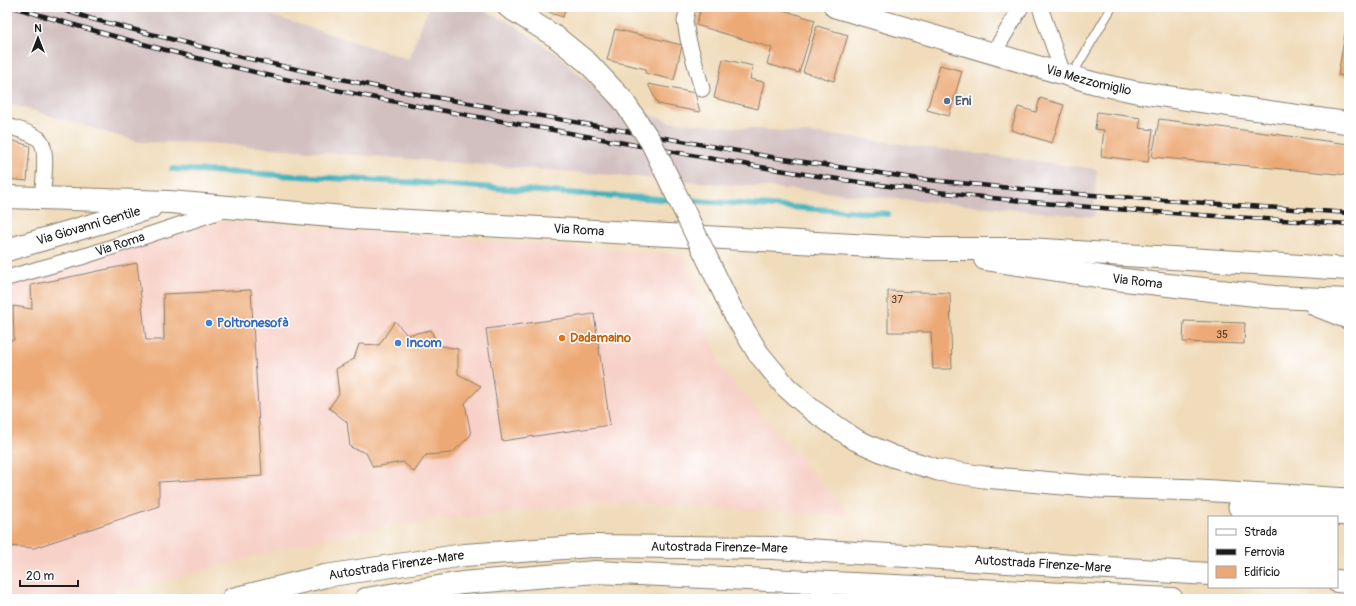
<svg xmlns="http://www.w3.org/2000/svg" width="1356" height="606" font-family="Pangolin,sans-serif">
<style>
.built{fill:#f7d1c8}
.industrial{fill:#d2bfc0}
.lines{fill:none;stroke-linecap:round;stroke-linejoin:round}
.stream{stroke:#40b0ba;stroke-width:6}
.building{fill:#eca975}
.lane-casing{stroke:#867c6c;stroke-width:10}
.street-casing{stroke:#867c6c;stroke-width:17}
.secondary-casing{stroke:#867c6c;stroke-width:23}
.primary-casing{stroke:#867c6c;stroke-width:24}
.highway-casing{stroke:#867c6c;stroke-width:24}
.lane{stroke:#fff;stroke-width:8}
.street{stroke:#fff;stroke-width:15}
.secondary{stroke:#fff;stroke-width:21}
.primary{stroke:#fff;stroke-width:22}
.highway{stroke:#fff;stroke-width:22}
.rail-casing{stroke:#1c1c1c;stroke-width:4.5}
.rail{stroke:#fff;stroke-width:3;stroke-dasharray:9;stroke-linecap:butt}
.secondary-bridge-casing{stroke:#867c6c;stroke-width:23;stroke-linecap:butt}
.secondary-bridge{stroke:#fff;stroke-width:21}
.service-dot{fill:#5c6f8a;stroke:#fff;stroke-width:1.5}
.shop-dot{fill:#3f7fe0;stroke:#fff;stroke-width:1.5}
.food-dot{fill:#e8710a;stroke:#fff;stroke-width:1.5}
.labels{text-anchor:middle;dominant-baseline:central;stroke-width:3;stroke-linejoin:round;paint-order:stroke}
.number-label{font-size:11px;fill:#503f32}
.street-label{font-size:13px;fill:#1c1c1c;stroke:#fff}
.service-label{font-size:13px;font-weight:bold;fill:#4e5e75;stroke:#fff;text-anchor:start}
.shop-label{font-size:13px;font-weight:bold;fill:#366cbe;stroke:#fff;text-anchor:start}
.food-label{font-size:13px;font-weight:bold;fill:#c56008;stroke:#fff;text-anchor:start}
</style>
<rect width="100%" height="100%" fill="#fff"/>
<filter id="ink" filterUnits="userSpaceOnUse"><feTurbulence type="fractalNoise" baseFrequency=".025" numOctaves="2"/><feDisplacementMap in="SourceGraphic" scale="8" xChannelSelector="R" yChannelSelector="G"/><feConvolveMatrix kernelMatrix="1 2 1 2 8 2 1 2 1" color-interpolation-filters="sRGB"/></filter>
<filter id="wash" filterUnits="userSpaceOnUse"><feTurbulence type="fractalNoise" baseFrequency=".012" numOctaves="4" result="noise"/><feDisplacementMap in="SourceGraphic" scale="16" xChannelSelector="R" yChannelSelector="G"/><feGaussianBlur stdDeviation="0.9" result="paint"/><feColorMatrix in="noise" values="0 0 0 0 0 0 0 0 0 0 0 0 0 0 0 0 0 1.4 0 .05"/><feComposite in="paint" operator="in"/></filter>
<g filter="url(#wash)">
<rect width="100%" height="100%" fill="#f0dcbb"/>
<path class="built" d="M218 221 684 255 721 368 850 516 626 503 551 508 394 525 300 544 97 599H7V284Z"/>
<path class="industrial" d="M7 7H245L408 59 429 7H477L514 25 562 58 604 98 671 122 841 136 1097 169 1094 217 835 193 208 143 139 142 7 103Z"/>
<g class="lines">
<path class="stream" d="M172 169 420 183 675 200
M684 200 888 214"/>
</g>
<g id="blocks">
<path class="building" d="M541 7H566L563 17 553 14Z
M698 7H773L815 20 799 73 767 64 772 48 696 25 700 12 697 11Z
M1347 22 1349 23V77L1338 75Z
M817 26 848 35 834 81 803 72Z
M615 29 682 45 674 80 645 73 646 69 607 60Z
M723 59 753 66 750 79 764 82 758 109 714 98Z
M940 65 962 71 949 116 927 110Z
M648 84 695 93 700 112 658 104Z
M1040 98 1064 105 1052 143 1011 130 1018 107 1036 112Z
M1097 112 1141 118 1139 128 1153 130 1148 162 1101 156 1104 130 1095 129Z
M1159 119 1349 144V175L1152 157Z
M7 139 30 146 27 181 7 179Z
M137 263 146 340H164L163 294 251 290 262 476 159 482V506L34 548 7 546V340H14L13 306 32 309 31 285Z
M888 291 950 293 952 369H933L931 332H888Z
M594 314 610 425 502 441 486 329Z
M395 321 407 335 431 330 437 345 458 349V374L481 386 465 403 471 435 452 453 426 455 414 472 403 462 373 467 366 453 350 447 347 422 329 408 339 394 336 369 354 359 359 344 379 345Z
M1184 321 1245 323 1244 344 1183 342Z"/>
</g>
</g>
<g filter="url(#ink)">
<use href="#blocks" fill-opacity="0" stroke="#867c6c" stroke-width="1"/>
<g class="lines">
<g class="lane-casing">
<path id="lane" d="M1072 75 1112 7"/>
</g>
<g class="street-casing">
<g id="street">
<path d="M688 7 685 21 688 39 702 89"/>
<path d="M1040 7 1063 74"/>
<path d="M993 54 1021 7"/>
<path d="M7 126C17 129 30 132 39 139 49 148 43 185 42 199"/>
<path id="s1" d="M7 278 88 255 224 210"/>
</g>
</g>
<g class="secondary-casing">
<g id="secondary">
<path d="M508 7 556 37"/>
<path id="s2" d="M835 7 1094 83 1136 92 1349 123"/>
<path d="M758 353 786 387 812 410 856 440 892 456 938 470 984 477 1098 487 1199 490 1349 499"/>
<path d="M1239 507 1349 515"/>
</g>
</g>
<g class="primary-casing">
<g id="primary">
<path id="s3" d="M7 197 170 202 355 218 927 249H1028L1349 269"/>
<path id="s4" d="M7 250 150 208"/>
<path id="s5" d="M985 259 1116 279 1237 293 1274 297 1349 300"/>
<path d="M1316 305 1349 318"/>
</g>
</g>
<g class="highway-casing">
<g id="highway">
<path d="M1337 581 1349 582"/>
<path id="s6" d="M233 599 325 576 464 555 592 546 773 548 1209 574"/>
<path d="M366 599 462 583 596 572 1172 599"/>
</g>
</g>
<use href="#lane" class="lane"/>
<use href="#street" class="street"/>
<use href="#secondary" class="secondary"/>
<use href="#primary" class="primary"/>
<use href="#highway" class="highway"/>
<g class="rail-casing">
<path id="rail" d="M13 7C126 41 240 71 356 94 425 108 495 120 564 132 694 156 824 180 955 194 1086 209 1217 216 1349 224
M54 7 92 19 241 57 378 87 777 158 920 179 1050 192 1349 213"/>
</g>
<use href="#rail" class="rail"/>
<g class="secondary-bridge-casing">
<path id="secondary-bridge" d="M556 37 588 63 622 99 651 142 732 310 758 353"/>
</g>
<use href="#secondary-bridge" class="secondary-bridge"/>
</g>
</g>
<circle class="service-dot" cx="947" cy="101" r="4"/>
<g class="shop-dot">
<circle cx="209" cy="323" r="4"/>
<circle cx="398" cy="343" r="4"/>
</g>
<circle class="food-dot" cx="562" cy="338" r="4"/>
<g class="labels">
<g class="number-label">
<text x="897" y="299">37</text>
<text x="1222" y="334">35</text>
</g>
<g class="street-label">
<text stroke="none"><textPath href="#s2" startOffset="264">Via Mezzomiglio</textPath></text>
<text stroke="none"><textPath href="#s4" startOffset="85">Via Giovanni Gentile</textPath></text>
<text stroke="none"><textPath href="#s3" startOffset="573">Via Roma</textPath></text>
<text stroke="none"><textPath href="#s1" startOffset="118">Via Roma</textPath></text>
<text stroke="none"><textPath href="#s5" startOffset="154">Via Roma</textPath></text>
<text stroke="none"><textPath href="#s6" startOffset="491">Autostrada Firenze-Mare</textPath></text>
<text stroke="none"><textPath href="#s6" startOffset="815">Autostrada Firenze-Mare</textPath></text>
<text stroke="none"><textPath href="#s6" startOffset="167">Autostrada Firenze-Mare</textPath></text>
</g>
<g class="service-label">
<text x="955" y="101">Eni</text>
</g>
<g class="shop-label">
<text x="217" y="323">Poltronesofà</text>
<text x="406" y="343">Incom</text>
</g>
<g class="food-label">
<text x="570" y="338">Dadamaino</text>
</g>
</g>
<rect width="1356" height="606" fill="none" stroke="#fff" stroke-width="24"/>
<rect x="1208" y="516" width="130" height="72" fill="#ffffff" stroke="#a4a4a4"/>
<rect x="1216" y="529" width="20" height="6" fill="#ffffff" stroke="#a4a4a4"/>
<text x="1244" y="536" font-size="12" fill="#1c1c1c">Strada</text>
<rect x="1216" y="549" width="20" height="6" fill="#1c1c1c" stroke="#a4a4a4"/>
<text x="1244" y="556" font-size="12" fill="#1c1c1c">Ferrovia</text>
<rect x="1216" y="566" width="20" height="12" fill="#eca975" stroke="#a4a4a4"/>
<text x="1244" y="576" font-size="12" fill="#1c1c1c">Edificio</text>
<g transform="translate(38 38)" stroke="#ffffff" stroke-width="3" paint-order="stroke">
<path d="M0-3L7 15L0 10L-7 15Z" fill="#1c1c1c"/>
<text y="-6" font-size="11" font-weight="bold" text-anchor="middle" fill="#1c1c1c">N</text>
</g>
<path d="M20 580v6h58v-6" fill="none" stroke="#1c1c1c" stroke-width="2"/>
<text x="26" y="580" font-size="12" fill="#1c1c1c" stroke="#ffffff" stroke-width="3" paint-order="stroke">20 m</text>
</svg>
